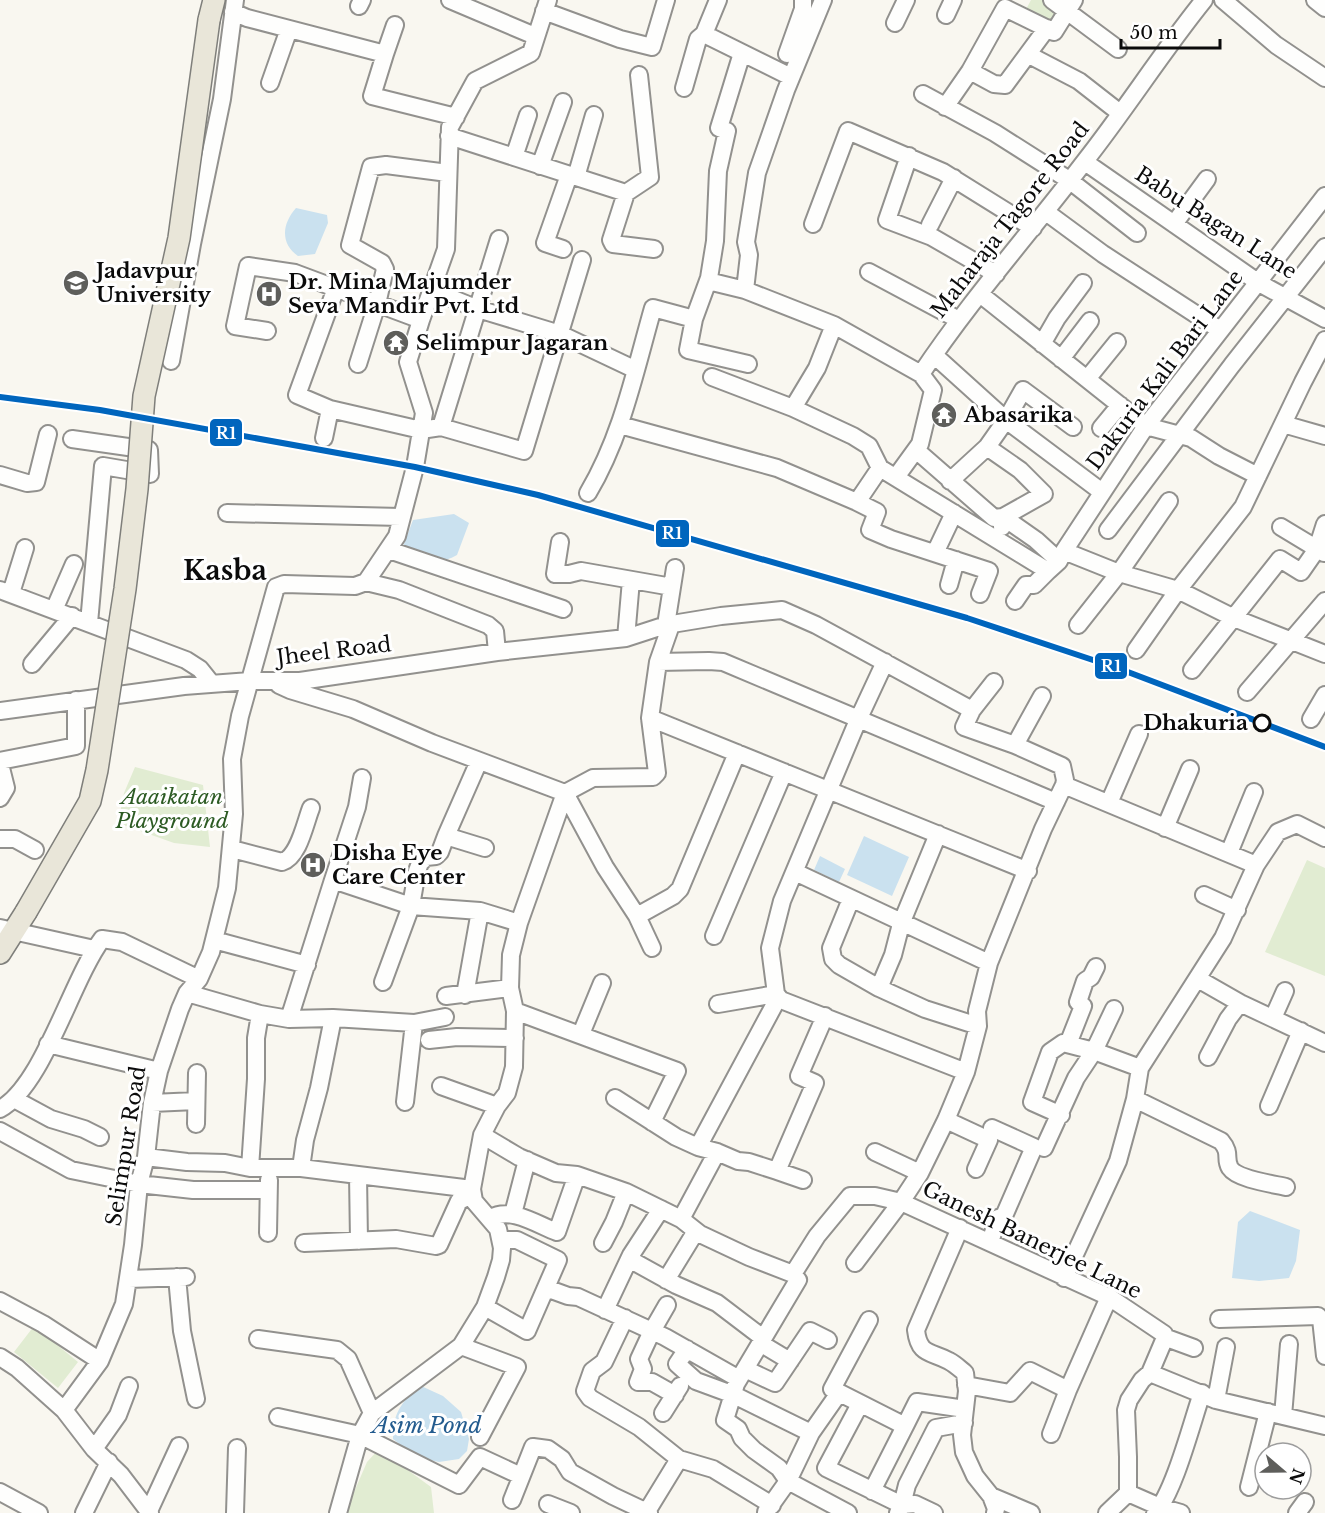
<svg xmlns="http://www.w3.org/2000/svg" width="1325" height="1513" font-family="'Libre Baskerville',serif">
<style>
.green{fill:#e1ecd2}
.water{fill:#cae1ef}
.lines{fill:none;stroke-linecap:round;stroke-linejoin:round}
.minor-casing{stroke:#92918e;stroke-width:20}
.major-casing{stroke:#7f7f7b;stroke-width:24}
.minor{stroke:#fefefd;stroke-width:16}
.major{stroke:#e9e6d9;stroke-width:21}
.major-bridge-casing{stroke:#7f7f7b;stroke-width:24;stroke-linecap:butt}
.major-bridge{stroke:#e9e6d9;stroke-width:21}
.rail-1-casing{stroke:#fff;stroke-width:10}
.rail-1{stroke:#0065bd;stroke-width:6}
.stop-dot{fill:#fff;stroke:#0b0b0b;stroke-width:3}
.labels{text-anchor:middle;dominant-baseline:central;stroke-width:6;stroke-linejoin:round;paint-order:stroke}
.street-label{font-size:21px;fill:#0b0b0b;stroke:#fff}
.poi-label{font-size:21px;font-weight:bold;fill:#0b0b0b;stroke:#fff;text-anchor:start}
.stop-label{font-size:21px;font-weight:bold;fill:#0b0b0b;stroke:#fff;text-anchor:end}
.park-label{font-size:21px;font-style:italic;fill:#2d5b24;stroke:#fff}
.water-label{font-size:22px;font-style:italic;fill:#235b8e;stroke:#fff}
.district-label{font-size:27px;font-weight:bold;fill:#0b0b0b;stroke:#fff}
.line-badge{stroke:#fff;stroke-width:2}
.badge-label{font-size:16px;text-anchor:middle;font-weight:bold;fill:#fff}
</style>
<rect width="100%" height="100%" fill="#f9f7f0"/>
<path class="green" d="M1031 0H1045L1064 13 1054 30 1023 15Z
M135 767 203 785 210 847 174 843 118 823 124 793Z
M1307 860 1325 868V976L1265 952Z
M34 1326 78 1362 58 1388 14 1352Z
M379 1449 431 1487 434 1513H345L367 1462Z"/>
<path class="water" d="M296 208 327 215 328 223 315 254 298 256C280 243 282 224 296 208Z
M454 514 469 523 457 555C436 567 422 558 402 549L413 520Z
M864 836 909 857 892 896 847 875Z
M820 856 845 869 839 882 814 870Z
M1250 1211 1300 1230 1296 1261 1289 1278 1259 1281 1232 1278 1238 1222Z
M419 1385 443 1396 461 1412 469 1439 467 1451 459 1459 439 1462 416 1457 393 1439C393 1412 401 1404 419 1385Z"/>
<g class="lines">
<g class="minor-casing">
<path id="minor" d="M450 0 535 36
M718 0 704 34 791 77
M823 0 786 90 757 173 746 242 749 255 745 290 834 325 921 374
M1052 0 1118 49
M1223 0 1276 45 1325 78
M1315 0 1325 8
M359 6 362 0
M544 11 620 39 652 47 666 0
M233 12 247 18 385 54 372 96 456 117
M946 15 953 0
M895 23 906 0
M385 54 395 25
M787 54 803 9V0
M1029 55 1079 81 1120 113
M970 71 994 84 1005 85 1047 28
M639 75 650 177 626 193 611 240 613 244 654 249
M270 83 289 29
M684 88 698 39 704 34
M923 94 995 133 1069 180 1137 233
M945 107 970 71 1005 8 1054 32 1074 0
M449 136 626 193
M909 156 887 220 932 237 996 274
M514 157 528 115
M1085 162 1259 283 1325 319
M540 166 563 102
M576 177 594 115
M1325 196 1146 426 1064 551 1119 573 1178 590 1234 618 1325 654
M1046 212 1103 254 1220 330
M813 224 848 131 943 172 1033 228
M1174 224 1207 179
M930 225 954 178
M563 249 545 243 569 175
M869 272 959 320
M708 281 745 290
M336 288 297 395 330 409 421 430 441 427 524 451 582 260
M431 290 478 309 560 334 636 370
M980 294 1146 426 1191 438 1219 456 1258 476
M694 319 688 350 748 364
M267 331 235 326 248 266 295 273 421 320
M1042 344 1057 318 1083 283
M934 355 1006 420 1102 492
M1061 359 1090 321
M171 361 192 244 222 99 235 0
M358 364 377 304 385 269 382 263 350 245 371 167 386 165 448 173
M712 377 793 408 853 436 869 446 880 468
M1087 379 1117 342
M793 408 817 368 834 325
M1283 424 1325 436
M620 425 777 468 857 502 880 468 1048 571 1059 561 1064 551
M441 427 499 239
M1101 428 1120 405
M324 438 330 409
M72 439 149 450 150 474 103 466 89 623
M987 447 1020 470 1044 494 1003 517 1002 527
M916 450 994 518 1003 517 1036 540 1059 561
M0 475 27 483 36 482 48 434
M896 477 920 444 933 390 921 374C971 299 1031 232 1085 161 1126 109 1162 52 1204 0
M950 481 987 447 1006 420 1023 390 1073 427
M588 493C622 436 635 371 653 308L694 319 709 278 715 241 718 171 727 131 719 128 742 53
M857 502 877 512 870 530 891 539 989 571 980 594
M227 513 401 517
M1281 527 1324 553
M1108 530 1232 365 1325 247
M560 542 555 574H569L581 571 672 587
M389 550 563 609
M935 553 954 513
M366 582 399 590 488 625 495 631 497 652
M949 585 956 560
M0 590 186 660 200 669 212 684
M11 593 25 548
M1015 601 1026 585H1034L1048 571
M54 610 74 564
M666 625 675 568
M1078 625 1119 573 1169 501
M626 638 631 580
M1136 650 1178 590 1243 507 1303 382 1325 340
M658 662 709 661 723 662 1056 802
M885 662 858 720 782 901 770 948 776 994 781 1000 966 1072
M32 664 72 616
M1192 670 1280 559 1301 572 1317 549 1325 524
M279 685 290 690 353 709 432 743 565 793 605 867 637 916 652 948
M1247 692 1325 601
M0 711 184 686 250 681H300L497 652 626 638 666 625 721 616 782 610 816 625 972 710
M650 718 1028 871
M1311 719 1325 695
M1015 745 1042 696
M0 761 76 746V700
M0 764 6 788 0 798
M362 778 357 807 333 880 411 906 480 911 519 923
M1064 785 1256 865
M1109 803 1139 734
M1165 828 1190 769
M446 836 479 761
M0 839H15L35 850
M232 849 282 862C299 857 305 823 311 808
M1229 853 1254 792
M795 872 989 963
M1204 895 1237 910
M851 899 831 948 833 959 839 965 879 988 925 1009 978 1026
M637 916 673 896 680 889 737 753
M0 928 94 949
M714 936 784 772
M214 940 307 965
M1198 979 1240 1003 1325 1043
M383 982 411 906 417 871 420 863 426 857 436 856 440 852 446 836 485 848
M879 988 893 955 901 924 938 834
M187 993 260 1014 289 1019 333 1018 414 1023 445 1017
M465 995 480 911
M446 996 510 988
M718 1004 776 994
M515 1011 677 1071 652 1122
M1273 1018 1285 991
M289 1019 333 880
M581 1034 602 983
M429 1040 457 1037 515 1038
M48 1044 159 1071
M1068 1044 1083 1006 1078 1002 1085 981 1091 977 1096 967
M1208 1057 1228 1019 1240 1003
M441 1086 497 1106
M615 1098 676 1137 698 1147
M14 1099 51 1119 84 1129 100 1137
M1135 1099 1221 1141C1232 1154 1224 1158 1230 1168 1237 1179 1273 1184 1286 1187
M405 1102 414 1023
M152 1103 196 1101
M1269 1106 1301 1031
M0 1109C43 1086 71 981 102 939L122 942 199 979
M1061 1115 1032 1102 1050 1052 1063 1043 1094 1051 1140 1068
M946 1120 989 1140 976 1169
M196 1124 197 1073
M0 1131 71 1170 139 1184 193 1190H268
M482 1135 519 1157 556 1173 577 1175 626 1192 681 1219 700 1234 749 1257 793 1274
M1044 1148 1076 1078 1094 1051 1114 1009
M717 1152 738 1161 749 1162 777 1171 815 1083 799 1076 825 1016
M875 1152 920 1173
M146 1157 187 1162 225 1163 250 1168H301L472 1189
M250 1168 256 1079V1038L260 1014
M301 1168 305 1140 319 1088 333 1018
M777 1171 803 1180
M358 1175 359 1241
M513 1214 527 1160
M491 1218C510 1206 538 1225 557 1232L577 1175
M681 1219 717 1152 698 1147 778 998
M960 1228 916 1330C919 1356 931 1351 949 1361 955 1364 960 1369 965 1373L967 1391 962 1435 964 1452 975 1476 991 1496 996 1509 995 1513
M268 1233 269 1180
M990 1242 998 1218 1004 1216 1034 1147 992 1128
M304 1243 396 1239 436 1246 439 1245 459 1201 472 1195
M603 1243 614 1222 626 1192
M629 1259 676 1285 717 1303 763 1338
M855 1263 901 1202 920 1173 946 1120 966 1072 978 1026 977 1011 989 963 1043 829 1064 785 1065 780 1062 766 1015 745 964 727 972 710 994 682
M177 1277 182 1331 196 1399
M1064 1278 1118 1161 1135 1099 1140 1068 1223 938 1256 865 1278 832 1297 824 1325 838
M129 1279 186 1277
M666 1280 696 1231
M546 1288 568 1296 578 1297 665 1337 739 1379
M0 1301 43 1324 100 1361
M667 1305 652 1331 639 1359 643 1369 638 1382H652L675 1395
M485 1307 527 1331 558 1260 517 1240H501
M605 1310 631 1255 661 1209
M625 1318 604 1362 592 1371 585 1391 590 1398 639 1427 679 1459 713 1469 772 1505
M1219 1319 1318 1316 1321 1319 1325 1356
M869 1320 832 1389 905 1426 872 1491
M1164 1337 1194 1348
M258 1339 337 1350 348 1359 372 1413
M760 1343 790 1361
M461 1346 517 1367 480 1437
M687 1349 677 1364 696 1381 734 1395 811 1433
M0 1357 17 1368 64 1410 94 1449 121 1475 150 1513
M745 1369 775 1383 810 1331 828 1340
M966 1385 1010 1393 1030 1371 1068 1390 1109 1297
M1216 1400 1226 1347
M860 1404 826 1468 902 1505 907 1485 936 1428 964 1423
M64 1410 100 1361 124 1304 133 1245 139 1184 146 1157 152 1103 159 1071 180 1009 187 993 199 979 211 952 227 888 234 814 232 759 240 716 276 587 284 584 355 586 366 582 397 536 415 467 424 413 408 362 421 320 446 249 450 127 475 81 531 53 548 0
M663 1413 680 1386
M1283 1416 1289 1344
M278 1417 360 1435 459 1485 480 1457 521 1476
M905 1426 917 1402 965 1409
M1051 1434 1068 1390
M94 1449 118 1415 129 1386
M1249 1487 1268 1412
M0 1492 39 1513
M1128 1493 1160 1507 1181 1513
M991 1496 1031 1513
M512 1500 533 1447 548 1449 562 1459 570 1472 613 1496 649 1513
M548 1504 571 1513
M149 1511 179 1446
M766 1512 788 1481 811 1433 839 1393
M84 1513 109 1462
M235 1513 237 1448
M338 1513 360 1435 372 1413 461 1346 485 1307 496 1277 501 1260 502 1248 498 1229 474 1201 472 1189 482 1135 497 1106 507 1093 514 1067 515 1011 510 988 511 955 519 923 565 793 593 778 653 777 657 773 650 718 658 662 671 625
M646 1513 679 1459
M848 1513 788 1481 779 1468 754 1450 742 1438 738 1429 725 1420 736 1384 798 1280 793 1274 817 1236 850 1196H875L901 1202 1109 1297 1164 1334V1340L1150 1373 1216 1400 1325 1426
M898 1513 902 1505 915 1504 934 1513
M1107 1513 1128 1493V1457L1126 1410 1129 1400 1142 1380 1150 1373
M1155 1513C1174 1493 1192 1422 1202 1393
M1297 1513 1305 1502"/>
</g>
<g class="major-casing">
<path id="major" d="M209 20 214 0
M0 953 26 912"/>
</g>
<use href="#minor" class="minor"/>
<use href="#major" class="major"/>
<g class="major-bridge-casing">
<path id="major-bridge" d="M26 912 90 801 97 770 125 589 137 489 144 396 179 238 209 20"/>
</g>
<use href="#major-bridge" class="major-bridge"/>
<g class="rail-1-casing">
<path id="rail-1" d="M0 397 100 410 415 467 538 495 967 618 1120 669 1325 747"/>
</g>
<use href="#rail-1" class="rail-1"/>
</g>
<defs>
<g id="university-disc" transform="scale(1.35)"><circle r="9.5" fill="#5e5e5b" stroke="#fff"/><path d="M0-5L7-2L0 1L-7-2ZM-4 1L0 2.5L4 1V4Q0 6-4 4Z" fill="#fff"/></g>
<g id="hospital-disc" transform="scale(1.35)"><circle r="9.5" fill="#5e5e5b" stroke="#fff"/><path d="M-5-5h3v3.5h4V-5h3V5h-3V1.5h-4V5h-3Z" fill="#fff"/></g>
<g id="temple-disc" transform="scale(1.35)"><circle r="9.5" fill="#5e5e5b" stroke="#fff"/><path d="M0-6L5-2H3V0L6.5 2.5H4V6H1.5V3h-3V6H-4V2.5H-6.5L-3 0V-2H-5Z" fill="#fff"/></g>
</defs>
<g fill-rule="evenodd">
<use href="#university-disc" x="76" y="283"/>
<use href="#hospital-disc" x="269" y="294"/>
<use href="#temple-disc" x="396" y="343"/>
<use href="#temple-disc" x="944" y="415"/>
<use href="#hospital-disc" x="313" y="865"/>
</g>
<circle class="stop-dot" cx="1262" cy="723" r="8"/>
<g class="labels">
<g class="street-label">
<text transform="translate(1010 220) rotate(-52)">Maharaja Tagore Road</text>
<text transform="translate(1216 223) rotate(33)">Babu Bagan Lane</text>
<text transform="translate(1165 370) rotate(-53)">Dakuria Kali Bari Lane</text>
<text transform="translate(334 651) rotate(-7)">Jheel Road</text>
<text transform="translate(126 1146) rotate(-81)">Selimpur Road</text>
<text transform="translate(1032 1240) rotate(26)">Ganesh Banerjee Lane</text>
</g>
<g class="poi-label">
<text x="96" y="271">Jadavpur<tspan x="96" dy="24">University</tspan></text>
<text x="288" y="282">Dr. Mina Majumder<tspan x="288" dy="24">Seva Mandir Pvt. Ltd</tspan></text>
<text x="416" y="343">Selimpur Jagaran</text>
<text x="964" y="415">Abasarika</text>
<text x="332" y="853">Disha Eye<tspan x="332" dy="24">Care Center</tspan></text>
</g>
<g class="stop-label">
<text x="1248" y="723">Dhakuria</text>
</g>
<g class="park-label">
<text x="172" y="797">Aaaikatan<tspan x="172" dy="24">Playground</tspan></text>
</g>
<g class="water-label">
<text x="427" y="1425">Asim Pond</text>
</g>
<g class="district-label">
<text x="225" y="570">Kasba</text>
</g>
</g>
<g class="line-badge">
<rect x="209" y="418" width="34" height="29" rx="6" fill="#0065bd"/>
<rect x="655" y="519" width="35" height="29" rx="6" fill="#0065bd"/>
<rect x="1094" y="652" width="34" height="28" rx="6" fill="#0065bd"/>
</g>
<g class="badge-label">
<text x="226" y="439">R1</text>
<text x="672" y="539">R1</text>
<text x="1111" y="672">R1</text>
</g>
<g transform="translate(1283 1471) rotate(110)"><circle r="28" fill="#ffffff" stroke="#9d9d9d" stroke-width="1.5"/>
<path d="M0-4.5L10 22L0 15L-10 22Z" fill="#5e5e5b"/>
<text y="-9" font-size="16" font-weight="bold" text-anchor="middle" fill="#0b0b0b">N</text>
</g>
<path d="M1121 39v9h99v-9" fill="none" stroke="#0b0b0b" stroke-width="3"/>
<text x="1130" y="39" font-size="18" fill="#0b0b0b" stroke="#ffffff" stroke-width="4.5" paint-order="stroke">50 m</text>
</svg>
